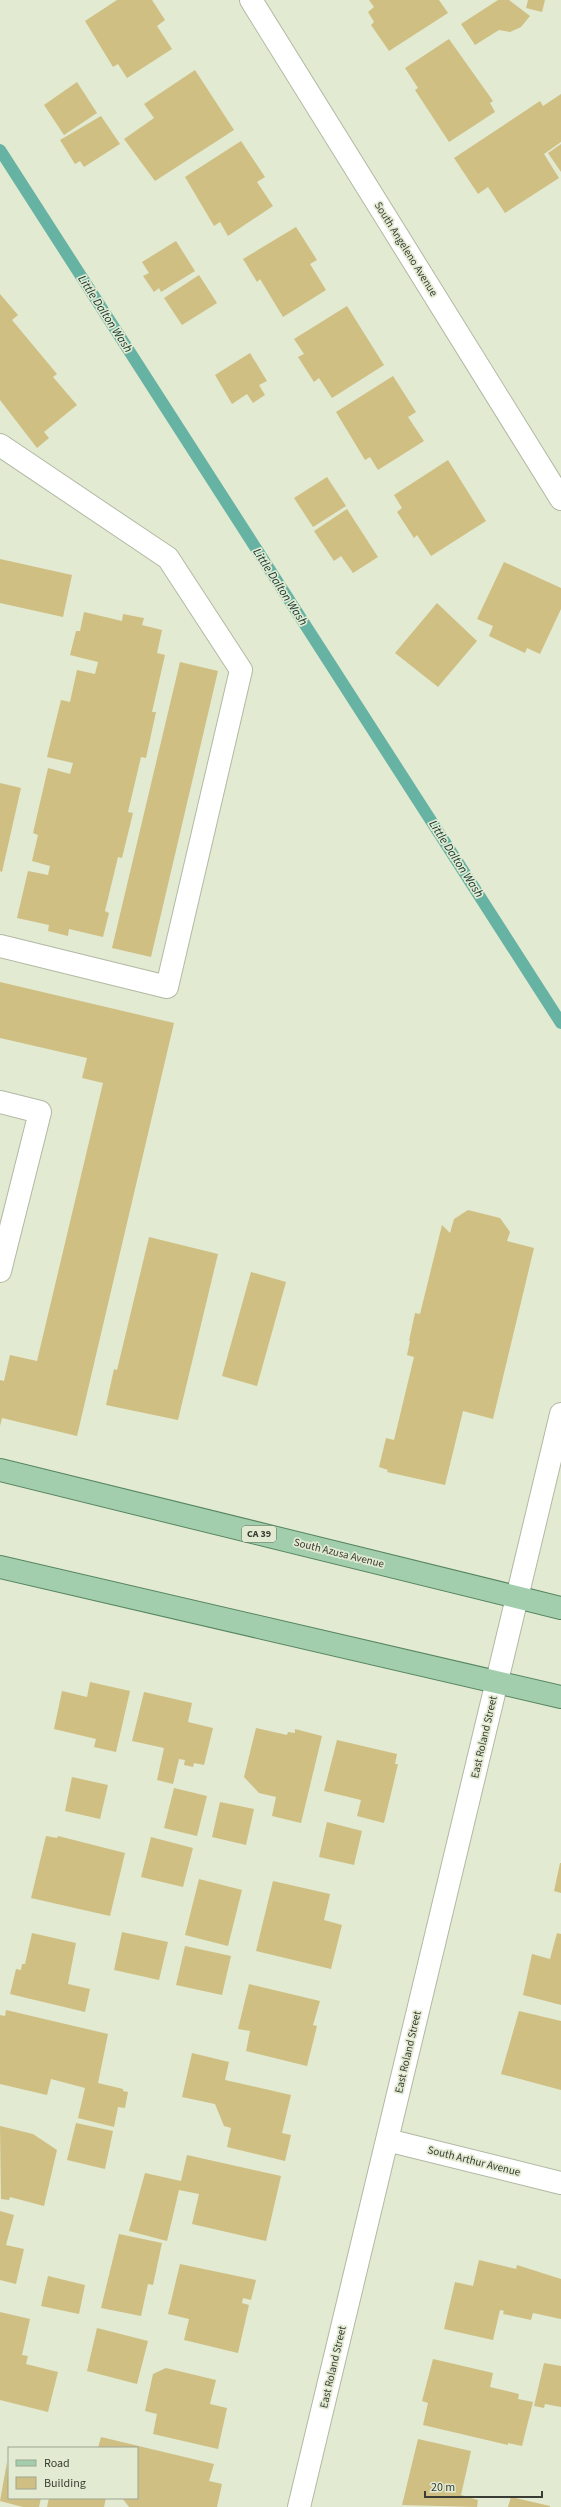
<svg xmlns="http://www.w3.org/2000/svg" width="561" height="2507" font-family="'Source Sans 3',sans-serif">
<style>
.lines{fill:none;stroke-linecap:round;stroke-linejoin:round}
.stream{stroke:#66b3a3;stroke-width:12}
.building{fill:#cfbf83}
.minor-casing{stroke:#b1b9a3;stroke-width:24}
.major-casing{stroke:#578660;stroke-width:24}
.minor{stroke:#fff;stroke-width:22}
.major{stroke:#a3ceae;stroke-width:22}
.labels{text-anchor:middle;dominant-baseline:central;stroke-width:3.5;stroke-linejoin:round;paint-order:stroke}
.shield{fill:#e2ead2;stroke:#6c7163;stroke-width:1}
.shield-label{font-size:10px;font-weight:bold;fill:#3a3d33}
.street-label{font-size:11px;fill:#3a3d33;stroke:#e2ead2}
.water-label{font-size:12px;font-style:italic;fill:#0d332c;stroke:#e2ead2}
</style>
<rect width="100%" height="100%" fill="#e2ead2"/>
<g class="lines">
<path class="stream" d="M0 150 561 1023"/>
</g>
<path class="building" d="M117 0H152L165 20 157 26 172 49 127 78 118 64 113 67 85 21Z
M369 0H439L448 13 389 51 371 25 374 22 368 12 374 7Z
M498 0H509L530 16 521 27 510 32 499 30 475 45 461 24Z
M528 0H545L542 12 526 8Z
M449 39 493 101 490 103 495 112 449 142 415 90 418 88 405 68Z
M195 70 234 130 155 181 124 139 154 118 144 104Z
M77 82 97 113 64 135 44 105Z
M561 94V142L544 154 559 178 505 213 488 187 478 194 454 158 540 101 543 106Z
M101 116 120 144 84 167 80 161 75 164 60 140Z
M241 141 265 177 257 182 273 206 228 236 220 222 214 226 185 177Z
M561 144V172L548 153Z
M296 227 317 260 310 264 326 290 283 317 260 279 257 282 243 259Z
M176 241 195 271 161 292 159 288 154 292 143 276 149 273 142 262Z
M199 275 217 303 182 325 164 298Z
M0 294 18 315 12 320 57 374 53 377 77 405 44 432 49 438 37 448 0 400Z
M347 306 384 365 332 398 319 378 314 382 298 357 304 354 294 339Z
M250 353 267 381 259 385 265 395 253 403 247 394 232 404 215 375Z
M393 376 416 412 408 417 424 441 378 470 370 457 365 460 336 412Z
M448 460 486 521 431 556 417 535 414 538 397 512 402 508 394 495Z
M327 477 346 506 313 527 294 498Z
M347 509 378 557 353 573 341 556 334 561 314 531Z
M0 559 72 575 63 617 0 603Z
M504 562 561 588V609L540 654 527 648 525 653 489 636 493 626 477 619Z
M437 603 477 641 438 687 395 653Z
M84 612 122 621 123 614 144 618 142 625 162 630 157 653 165 655 152 712H156L146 758 141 757 128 812 133 813 122 858 118 857 105 911 109 913 103 937 69 929 68 936 48 931 49 925 17 918 28 871 48 875 50 866 32 861 38 835 33 833 48 768 70 774 73 763 47 757 61 700 70 702 77 670 95 674 98 662 70 655 76 631H80Z
M180 662 218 671 151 957 112 948Z
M0 783 21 788 2 872 0 871Z
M0 982 174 1023 77 1436 2 1418 0 1426V1380L4 1381 10 1355 37 1361 103 1083 82 1078 87 1058 0 1038Z
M468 1210 500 1218 510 1232 507 1241 534 1248 493 1419 463 1411 445 1485 387 1472 388 1470 379 1467 386 1438 394 1440 414 1357 407 1355 410 1341H409L415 1313 420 1314 442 1225 450 1233 454 1219Z
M149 1237 218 1254 178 1420 106 1405 114 1369 117 1370Z
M251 1272 286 1282 257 1386 222 1376Z
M90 1682 130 1691 116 1752 94 1747 96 1739 54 1729 62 1691 87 1697Z
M144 1692 192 1703 188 1722 213 1728 204 1765 194 1763 193 1767 184 1765 185 1760 179 1759 173 1784 157 1780 164 1748 132 1741Z
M256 1728 287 1735 288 1732 295 1733V1729L322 1736 301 1823 272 1816 276 1797 259 1793 244 1777Z
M337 1740 397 1754 395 1764H398L384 1823 357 1816 361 1800 324 1791Z
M72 1777 108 1785 100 1819 65 1811Z
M174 1788 207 1796 197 1836 164 1828Z
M220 1802 254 1809 246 1845 212 1837Z
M327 1822 362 1831 354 1865 319 1857Z
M46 1836 57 1838 58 1836 125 1853 110 1916 31 1898Z
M151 1837 193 1848 183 1887 141 1877Z
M560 1863H561V1893L554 1891Z
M199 1879 242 1890 228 1946 185 1935Z
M273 1881 330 1894 324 1920 342 1925 331 1969 256 1951Z
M122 1932 168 1942 159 1980 114 1970Z
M32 1933 76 1943 68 1984 90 1989 85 2012 10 1994 16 1969 21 1970 22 1964H25Z
M557 1933 561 1934V2005L523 1995 532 1954 550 1959Z
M185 1946 231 1956 222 1995 176 1985Z
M249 1984 320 2001 313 2025 317 2026 307 2066 246 2051 250 2031 238 2029Z
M6 2010 108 2034 98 2083 123 2089V2091L128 2092 125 2108 118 2107 114 2127 78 2118 85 2088 51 2079 47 2095 0 2084V2015L5 2016Z
M519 2011 561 2021V2090L501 2074Z
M192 2053 229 2062 225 2080 291 2095 282 2133 291 2135 285 2161 227 2147 231 2128 224 2126 215 2104 182 2097Z
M76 2123 113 2131 105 2169 67 2160Z
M0 2126 33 2134 57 2150 44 2206 10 2197 9 2200 1 2199Z
M187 2155 281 2176 266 2241 192 2224 199 2194 179 2190 167 2241 129 2231 145 2173 181 2181Z
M0 2211 14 2215 6 2245 24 2249 16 2284 0 2280Z
M119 2234 162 2243 153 2285 148 2284 141 2316 101 2308Z
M479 2260 516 2269 517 2265 561 2279V2319L533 2313 531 2320 503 2314 504 2311 500 2310 493 2340 444 2329 455 2282 473 2286Z
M180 2264 256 2280 251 2300 243 2298 242 2303 249 2305 238 2353 184 2340 189 2319 168 2314Z
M48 2276 85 2285 79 2314 41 2306Z
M0 2312 30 2319 22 2355 28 2356 26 2364 58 2372 48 2412 0 2400Z
M97 2328 148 2341 137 2384 87 2371Z
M433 2359 493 2373 490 2387 519 2394 518 2399 533 2402 522 2446 508 2443V2445L423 2425 428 2403 422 2401Z
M544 2363 561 2366V2407L545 2404 544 2408 534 2406Z
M166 2368 216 2380 210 2404 227 2408 218 2449 153 2434 157 2414 145 2411 153 2374Z
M101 2437 214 2464 209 2481 222 2484 217 2507H129L122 2498H137V2448H98Z
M418 2439 471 2451 461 2495 478 2500 477 2507 402 2505Z
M7 2462 9 2498H41L39 2507H23L0 2501Z
M511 2497 550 2506V2507H508Z
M49 2498H106L104 2507H47Z"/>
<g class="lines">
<g class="minor-casing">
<path id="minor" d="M251 0 561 499
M0 445 168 558 241 670 167 987 0 946
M0 1102 40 1112 0 1271
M387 2140 561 2183
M299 2507 561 1414"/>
</g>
<g class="major-casing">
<path id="major" d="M0 1470 561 1608
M0 1567 561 1697"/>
</g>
<use href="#minor" class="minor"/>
<use href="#major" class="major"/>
</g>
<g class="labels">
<rect class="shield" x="242" y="1526" width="34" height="16" rx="3"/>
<g class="shield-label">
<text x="259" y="1534">CA 39</text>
</g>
<g class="street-label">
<text transform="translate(406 249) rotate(58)">South Angeleno Avenue</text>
<text transform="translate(339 1553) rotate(14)">South Azusa Avenue</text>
<text transform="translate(484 1737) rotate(-77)">East Roland Street</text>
<text transform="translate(408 2052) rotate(-77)">East Roland Street</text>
<text transform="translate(474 2161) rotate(14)">South Arthur Avenue</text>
<text transform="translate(333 2367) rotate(-77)">East Roland Street</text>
</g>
<g class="water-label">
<text transform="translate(105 314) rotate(57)">Little Dalton Wash</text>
<text transform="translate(280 587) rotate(57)">Little Dalton Wash</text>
<text transform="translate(456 859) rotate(57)">Little Dalton Wash</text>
</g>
</g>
<rect x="8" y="2447" width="130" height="52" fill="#e2ead2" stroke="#9fa592"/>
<rect x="16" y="2460" width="20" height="6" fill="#a3ceae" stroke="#9fa592"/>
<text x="44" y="2467" font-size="12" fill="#3a3d33">Road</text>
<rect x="16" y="2477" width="20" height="12" fill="#cfbf83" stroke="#9fa592"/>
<text x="44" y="2487" font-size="12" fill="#3a3d33">Building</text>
<path d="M425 2491v6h117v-6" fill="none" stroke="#3a3d33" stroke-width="2"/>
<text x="431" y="2491" font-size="12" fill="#3a3d33" stroke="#e2ead2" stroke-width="3" paint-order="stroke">20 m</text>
</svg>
